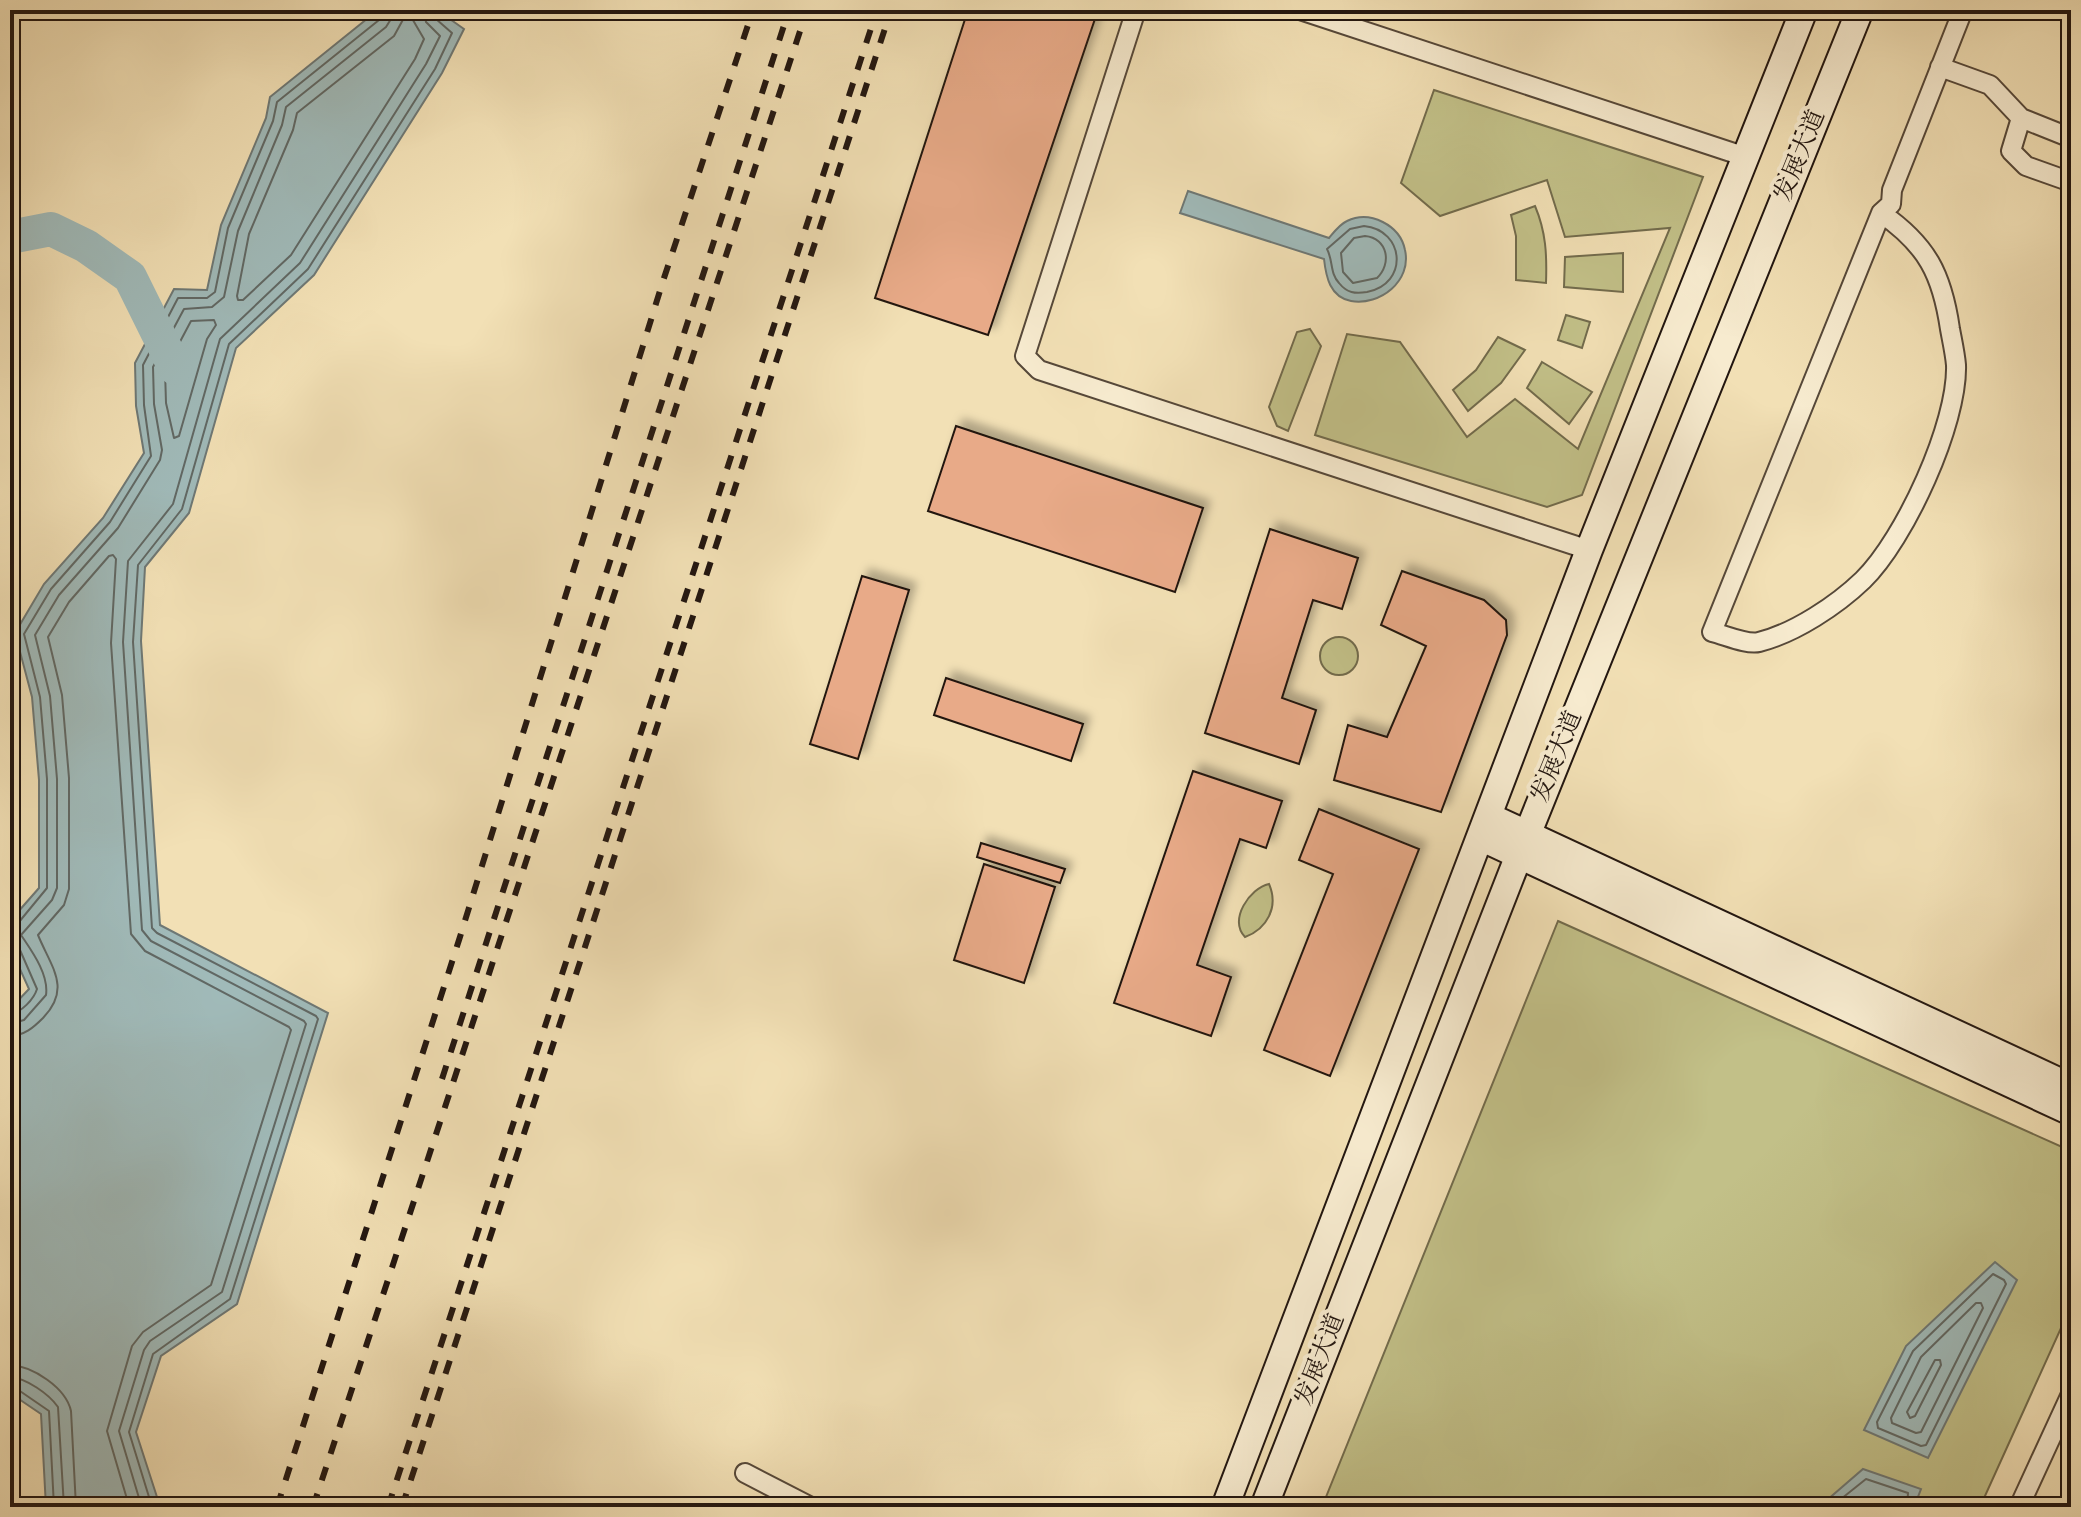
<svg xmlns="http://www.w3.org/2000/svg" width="2081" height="1517" font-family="'Sorts Mill Goudy','Noto Serif SC',serif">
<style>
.green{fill:#c2c088;stroke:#726b4c;stroke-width:2}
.water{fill:#a0bab9;stroke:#6e7875;stroke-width:2}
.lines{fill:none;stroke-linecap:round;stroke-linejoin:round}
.shore{stroke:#616864;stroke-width:2}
.river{stroke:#a0bab9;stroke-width:34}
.building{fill:#e8aa88;stroke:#221610;stroke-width:2;filter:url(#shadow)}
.street-casing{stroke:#564839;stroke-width:22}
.secondary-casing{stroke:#221610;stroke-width:30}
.street{stroke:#f7ebcf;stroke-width:18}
.secondary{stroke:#f7ebcf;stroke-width:26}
.rail{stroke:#221610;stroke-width:6;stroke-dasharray:14 14;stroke-linecap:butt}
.labels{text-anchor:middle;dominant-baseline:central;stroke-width:8;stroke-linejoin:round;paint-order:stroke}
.street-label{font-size:24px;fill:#221610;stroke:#f7ebcf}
</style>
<defs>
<filter id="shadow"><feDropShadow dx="7" dy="-7" stdDeviation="4" flood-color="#0004"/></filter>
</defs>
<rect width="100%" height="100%" fill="#f2e0b5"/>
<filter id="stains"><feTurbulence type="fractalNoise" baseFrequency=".0025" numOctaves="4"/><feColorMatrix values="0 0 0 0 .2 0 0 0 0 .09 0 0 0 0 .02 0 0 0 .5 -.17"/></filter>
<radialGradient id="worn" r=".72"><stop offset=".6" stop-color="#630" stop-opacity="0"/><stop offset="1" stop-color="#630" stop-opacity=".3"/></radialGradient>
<path class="green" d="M1434 90 1703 177 1582 495 1547 507 1315 435 1347 334 1400 342 1467 437 1515 399 1578 449 1670 228 1565 237 1547 180 1440 216 1401 183Z
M1535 206C1546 232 1547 255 1546 283L1516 280V236L1511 215Z
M1623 253V292L1564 287 1565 257Z
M1566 315 1590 322 1582 348 1558 340Z
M1310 329 1321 346 1288 431 1277 426 1269 407 1297 332Z
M1498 337 1525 350 1501 383 1468 411 1453 390 1476 370Z
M1542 362 1592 392 1569 424 1527 388Z
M1320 656a19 19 0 1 1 38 0a19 19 0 1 1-38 0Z
M1269 884C1279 907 1267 929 1245 937 1228 920 1250 888 1269 884Z
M1558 921 2071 1151V1306L1980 1507H1322Z"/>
<path class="water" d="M378 10H437L464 29 442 73 314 275 236 348 189 513 145 567 141 641 160 925 328 1013 237 1304 161 1356 136 1432 157 1497 156 1507H46L41 1414 10 1393V1009L29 989 10 947V921L39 888V780L32 697 15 633 44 584 103 518 144 453 136 406 135 363 174 289 207 290 221 225 266 118 270 97Z
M1188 191 1329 238C1334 232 1340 224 1347 221 1370 210 1400 225 1405 250 1412 281 1380 306 1351 301 1330 297 1326 277 1324 259L1180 213Z
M1995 1262 2017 1280 1928 1458 1864 1430 1906 1346Z
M1863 1469 1921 1489 1914 1507H1819Z"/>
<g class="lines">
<path class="shore" d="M410 15 424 39 415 59 291 255 243 300H238L237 296 249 234 293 130 297 113 394 36 405 16Z
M1364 226C1405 230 1409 284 1367 292 1355 294 1347 293 1339 283 1330 274 1333 260 1327 249L1350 229Z
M1365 236C1388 238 1392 264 1377 278L1353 283 1343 272 1341 253 1354 238Z
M214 320 216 325 207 339 179 436 174 438 166 403 165 370 191 321Z
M10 925 19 922 47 888V779L40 697 24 634 51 589 110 522 151 456 144 405 143 365 178 298H207L215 292 228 228 273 121 277 102 379 20 382 10
M10 946 20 950 37 989C34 999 21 1013 10 1014
M10 1024 24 1020 46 995C49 974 31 950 21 935L52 900 57 888V779L50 696 35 635 59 595 118 528 160 460 162 450 154 404 153 367 184 309 212 307 224 297 238 231 282 125 286 107 386 27 391 19 393 10
M10 1036C25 1035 33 1028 43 1018 72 988 51 967 38 935L64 905 69 889V778L62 695 48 637 69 602 109 556 113 555 116 559 111 643 131 934 145 951 289 1027 291 1030 211 1285 143 1332 132 1346 107 1431 127 1499 126 1507
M1993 1274 2004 1280 2006 1284 1926 1445 1921 1446 1878 1428 1877 1422 1913 1351Z
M1976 1303H1981L1983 1308 1921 1432 1916 1433 1892 1423 1891 1418 1921 1357Z
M1935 1360H1940L1941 1365 1915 1416 1910 1418 1907 1412Z
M10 1365C33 1366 66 1388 71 1411L76 1507
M10 1377C26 1378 49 1394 58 1407L64 1507
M10 1387 17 1389 49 1411 54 1507
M138 1507 139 1498 119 1431 144 1350 150 1341 222 1292 306 1024 304 1021 151 941 142 930 123 642 128 561 173 504 220 339 300 263 426 64 440 36 426 22 424 10
M148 1507 149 1497 129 1432 153 1354 230 1299 318 1019 316 1016 157 933 152 928 133 642 138 565 182 509 229 344 308 269 435 69 452 33 436 19 434 10
M1831 1507 1866 1479 1908 1493 1907 1507"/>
<path class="river" d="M10 237 51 229 86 246 130 277 175 368"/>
</g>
<path class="building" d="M968 10H1098L988 335 875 298Z
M956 426 1203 508 1175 592 928 511Z
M1270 529 1358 558 1342 609 1313 600 1282 698 1316 710 1299 764 1205 733Z
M1402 571 1484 600 1506 620 1507 635 1441 812 1334 780 1348 725 1387 737 1426 646 1381 625Z
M862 576 909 590 858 759 810 744Z
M946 678 1083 724 1071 761 934 715Z
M1193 771 1282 801 1266 848 1240 839 1197 965 1231 977 1211 1036 1114 1003Z
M1319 809 1419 849 1330 1076 1264 1050 1333 874 1299 860Z
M981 843 1065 869 1060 883 977 857Z
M984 864 1055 887 1024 983 954 960Z"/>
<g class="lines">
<g class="street-casing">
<path id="street" d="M1136 10 1025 356 1039 370 1589 550
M1300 10 1746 157
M1940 67 1990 85 2021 118 2071 138
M2021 118 2011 151 2026 166 2071 182
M1881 213C1927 245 1942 274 1950 329 1952 340 1955 353 1956 365 1958 423 1905 539 1863 580 1837 605 1795 633 1759 642 1747 645 1725 635 1712 632L1881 213 1891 204 1892 190 1963 10
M745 1473 811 1507
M2019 1507 2071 1394"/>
</g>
<g class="secondary-casing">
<path id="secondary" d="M1488 816 2071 1087
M1480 837 2071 1112
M1225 1507 1589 550 1804 10
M1264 1507 1519 855 1860 10"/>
</g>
<use href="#street" class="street"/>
<use href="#secondary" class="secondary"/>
<path class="rail" d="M442 1079 789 10
M277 1507 459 940 663 281 753 10
M313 1507 807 10
M388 1507 877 10
M402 1507 891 10"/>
</g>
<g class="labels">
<g class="street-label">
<text transform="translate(1801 156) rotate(-68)">发展大道</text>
<text transform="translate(1558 757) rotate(-68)">发展大道</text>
<text transform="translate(1321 1360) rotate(-69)">发展大道</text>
</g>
</g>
<rect width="2081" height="1517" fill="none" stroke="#f2e0b5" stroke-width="40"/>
<rect x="12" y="12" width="2057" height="1493" fill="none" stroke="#221610" stroke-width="4"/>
<rect x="20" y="20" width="2041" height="1477" fill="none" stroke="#221610" stroke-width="2"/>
<rect width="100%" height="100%" filter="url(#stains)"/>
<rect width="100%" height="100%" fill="url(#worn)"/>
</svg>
